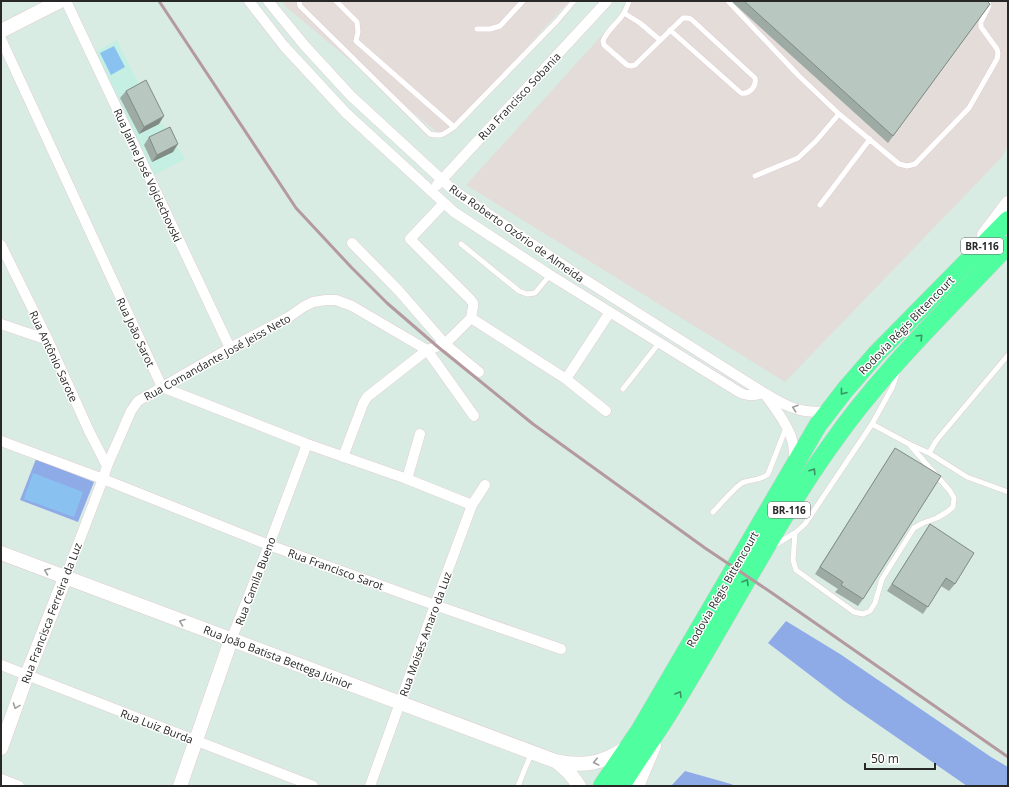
<svg xmlns="http://www.w3.org/2000/svg" width="1009" height="787" font-family="'Open Sans',sans-serif">
<style>
.industrial{fill:#e3dcd9}
.education{fill:#c5efe3}
.green{fill:#8fabe7}
.pitch{fill:#89c2f0}
.lines{fill:none;stroke-linecap:round;stroke-linejoin:round}
.lane-casing{stroke:#e2cdd1;stroke-width:6}
.street-casing{stroke:#e2cdd1;stroke-width:11}
.secondary-casing{stroke:#e2cdd1;stroke-width:15}
.highway-casing{stroke:#cbcbcb;stroke-width:19}
.lane{stroke:#fff;stroke-width:5}
.street{stroke:#fff;stroke-width:10}
.secondary{stroke:#fff;stroke-width:14}
.highway{stroke:#4fff9f;stroke-width:18}
.rail{stroke:#b49a9e;stroke-width:3}
.wall{fill:#9eaba5}
.shaded-wall{fill:#818b86}
.building{fill:#b8c7c0;stroke:#818b86}
.oneway{stroke:#3c9464}
.oneway2{stroke:#9e9e9e}
.labels{text-anchor:middle;dominant-baseline:central;stroke-width:3;stroke-linejoin:round;paint-order:stroke}
.shield{fill:#fff;stroke:#686868;stroke-width:1}
.shield-label{font-size:10px;font-weight:bold;fill:#282828}
.street-label{font-size:11px;fill:#282828;stroke:#fff}
</style>
<rect width="100%" height="100%" fill="#d8ece4"/>
<path class="industrial" d="M282 1H569L444 138 286 7Z
M633 1H1008V146L1002 157 785 382 466 185Z"/>
<path class="education" d="M117 40 148 102 185 159 154 175 95 52Z"/>
<path class="green" d="M36 459 94 482 78 522 20 500Z
M786 621 840 654 991 757 1008 767V786H967L844 701 768 643Z
M685 771 731 784 735 786H671Z"/>
<path class="pitch" d="M114 46 125 67 111 75 100 53Z
M33 473 83 492 74 517 24 499Z"/>
<g class="lines">
<g class="lane-casing">
<path id="lane" d="M299 1 300 6 430 134C442 137 444 134 454 127L557 21 574 1
M336 1 357 22 358 32 356 41 454 127
M629 1C628 5 626 9 624 13 618 23 607 30 603 41L604 45 627 65 631 66 635 65 683 18H687L691 19 755 78C757 86 749 95 741 93L670 30
M728 1 799 76 839 114 899 164 907 166 915 164 969 108 997 59 998 53 997 49 981 27V22L989 6 988 1
M624 13 640 23 660 40
M477 29H490L500 26 523 1
M755 176 798 158 816 141 839 114
M820 205 870 139
M461 244 519 291 527 294 535 293 550 275
M623 389 659 343
M872 424 909 444 929 453 936 441 1008 355
M929 453 967 477 1008 492
M713 512C721 504 733 489 742 483 750 479 761 481 768 474L786 428
M795 533 793 560 796 570 854 612 863 614 870 611 875 603 882 579 914 528 923 523 937 518 947 512 953 507 954 498 950 491 909 444
M773 546 795 533 805 524 872 424 892 388 898 371
M518 786 531 754"/>
</g>
<g class="street-casing">
<path id="street" d="M66 1 230 348
M249 1 284 46 346 113 454 212 550 275 739 392C748 397 755 395 764 393
M268 1 305 46 351 96 453 190 576 274 764 393C777 400 790 409 805 411 813 412 821 412 828 411
M1 39 162 387 307 444 407 479 472 505
M437 185 607 1
M352 243 399 291 445 344 479 372
M1 245 48 340 89 431 107 466
M471 318 566 379 606 411
M1 324 48 340
M566 379 610 312
M765 394C775 409 790 427 793 444 794 450 794 456 794 463
M1 441 103 479 269 545 435 605 561 649
M343 457 363 404 367 397 427 350 445 344 471 318 473 307V303L470 299 410 239 444 203
M407 479 420 434
M65 578 103 479 107 466 131 411 138 401 230 348 289 317 303 307 313 302 326 300H336L352 306 427 350 474 416
M231 640 269 545 307 444
M1 665 313 786
M1 779 19 786
M370 786 400 703 435 605 472 505 485 485"/>
</g>
<g class="secondary-casing">
<path id="secondary" d="M1 31 60 1
M984 235 1008 203
M1 553 555 761C582 767 604 764 627 747
M1 748 27 675 65 578
M557 762C566 769 573 776 579 786
M180 786 231 640
M637 786 654 746"/>
</g>
<g class="highway-casing">
<path id="highway" d="M602 786 640 730 818 425 845 390 877 353 1008 220
M621 786C635 763 651 741 665 719 693 674 719 628 745 583 772 537 799 489 830 446 881 372 947 310 1008 245"/>
</g>
<use href="#lane" class="lane"/>
<use href="#street" class="street"/>
<use href="#secondary" class="secondary"/>
<use href="#highway" class="highway"/>
<path class="rail" d="M159 1 296 208 351 267 387 303 438 347 533 424 705 548 772 593 1008 757"/>
</g>
<path class="wall" d="M731 1H987L985 11 888 143Z
M126 91 159 124 139 134 120 98Z
M149 137 173 152 152 162 144 145Z
M895 448 863 599 858 606 835 592 838 589 815 574Z
M930 524 955 584 949 591 941 586 923 614 887 591Z"/>
<path class="shaded-wall" d="M164 116 159 124 139 134 144 127Z
M178 144 173 152 152 162 157 155Z"/>
<path class="building" d="M744 1H987L990 4 893 136Z
M146 80 164 116 144 127 126 91Z
M170 127 178 144 157 155 149 137Z
M895 448 941 476 863 599 841 585 843 582 820 567Z
M930 524 974 553 955 584 946 578 928 607 892 584Z"/>
<defs><path id="oneway-chevron" d="M-2-3.5L2.5 0L-2 3.5" fill="none" stroke-width="1.6" stroke-linecap="round" stroke-linejoin="round"/></defs>
<g class="oneway">
<use href="#oneway-chevron" transform="translate(920 337) rotate(-46)"/>
<use href="#oneway-chevron" transform="translate(843 392) rotate(128)"/>
<use href="#oneway-chevron" transform="translate(813 471) rotate(-57)"/>
<use href="#oneway-chevron" transform="translate(746 582) rotate(-59)"/>
<use href="#oneway-chevron" transform="translate(679 694) rotate(-59)"/>
</g>
<g class="oneway2">
<use href="#oneway-chevron" transform="translate(795 408) rotate(-161)"/>
<use href="#oneway-chevron" transform="translate(47 571) rotate(-159)"/>
<use href="#oneway-chevron" transform="translate(182 622) rotate(-159)"/>
<use href="#oneway-chevron" transform="translate(16 706) rotate(110)"/>
<use href="#oneway-chevron" transform="translate(596 762) rotate(167)"/>
</g>
<g class="labels">
<g class="shield">
<rect x="961" y="238" width="42" height="16" rx="3"/>
<rect x="768" y="502" width="42" height="16" rx="3"/>
</g>
<g class="shield-label">
<text x="982" y="246">BR-116</text>
<text x="789" y="510">BR-116</text>
</g>
<g class="street-label">
<text transform="translate(519 96) rotate(-47)">Rua Francisco Sobania</text>
<text transform="translate(148 175) rotate(65)">Rua Jaime José Vojciechovski</text>
<text transform="translate(517 233) rotate(35)">Rua Roberto Ozório de Almeida</text>
<text transform="translate(906 325) rotate(-46)">Rodovia Régis Bittencourt</text>
<text transform="translate(136 332) rotate(65)">Rua João Sarot</text>
<text transform="translate(54 356) rotate(65)">Rua Antônio Sarote</text>
<text transform="translate(217 357) rotate(-29)">Rua Comandante José Jeiss Neto</text>
<text transform="translate(336 569) rotate(20)">Rua Francisco Sarot</text>
<text transform="translate(255 581) rotate(-69)">Rua Camila Bueno</text>
<text transform="translate(722 589) rotate(-60)">Rodovia Régis Bittencourt</text>
<text transform="translate(51 613) rotate(-69)">Rua Francisca Ferreira da Luz</text>
<text transform="translate(425 634) rotate(-70)">Rua Moisés Amaro da Luz</text>
<text transform="translate(278 657) rotate(21)">Rua João Batista Bettega Júnior</text>
<text transform="translate(157 726) rotate(21)">Rua Luiz Burda</text>
</g>
</g>
<rect width="1009" height="787" fill="none" stroke="#282828" stroke-width="4"/>
<path d="M865 763v6h70v-6" fill="none" stroke="#282828" stroke-width="2"/>
<text x="871" y="763" font-size="12" fill="#282828" stroke="#ffffff" stroke-width="3" paint-order="stroke">50 m</text>
</svg>
